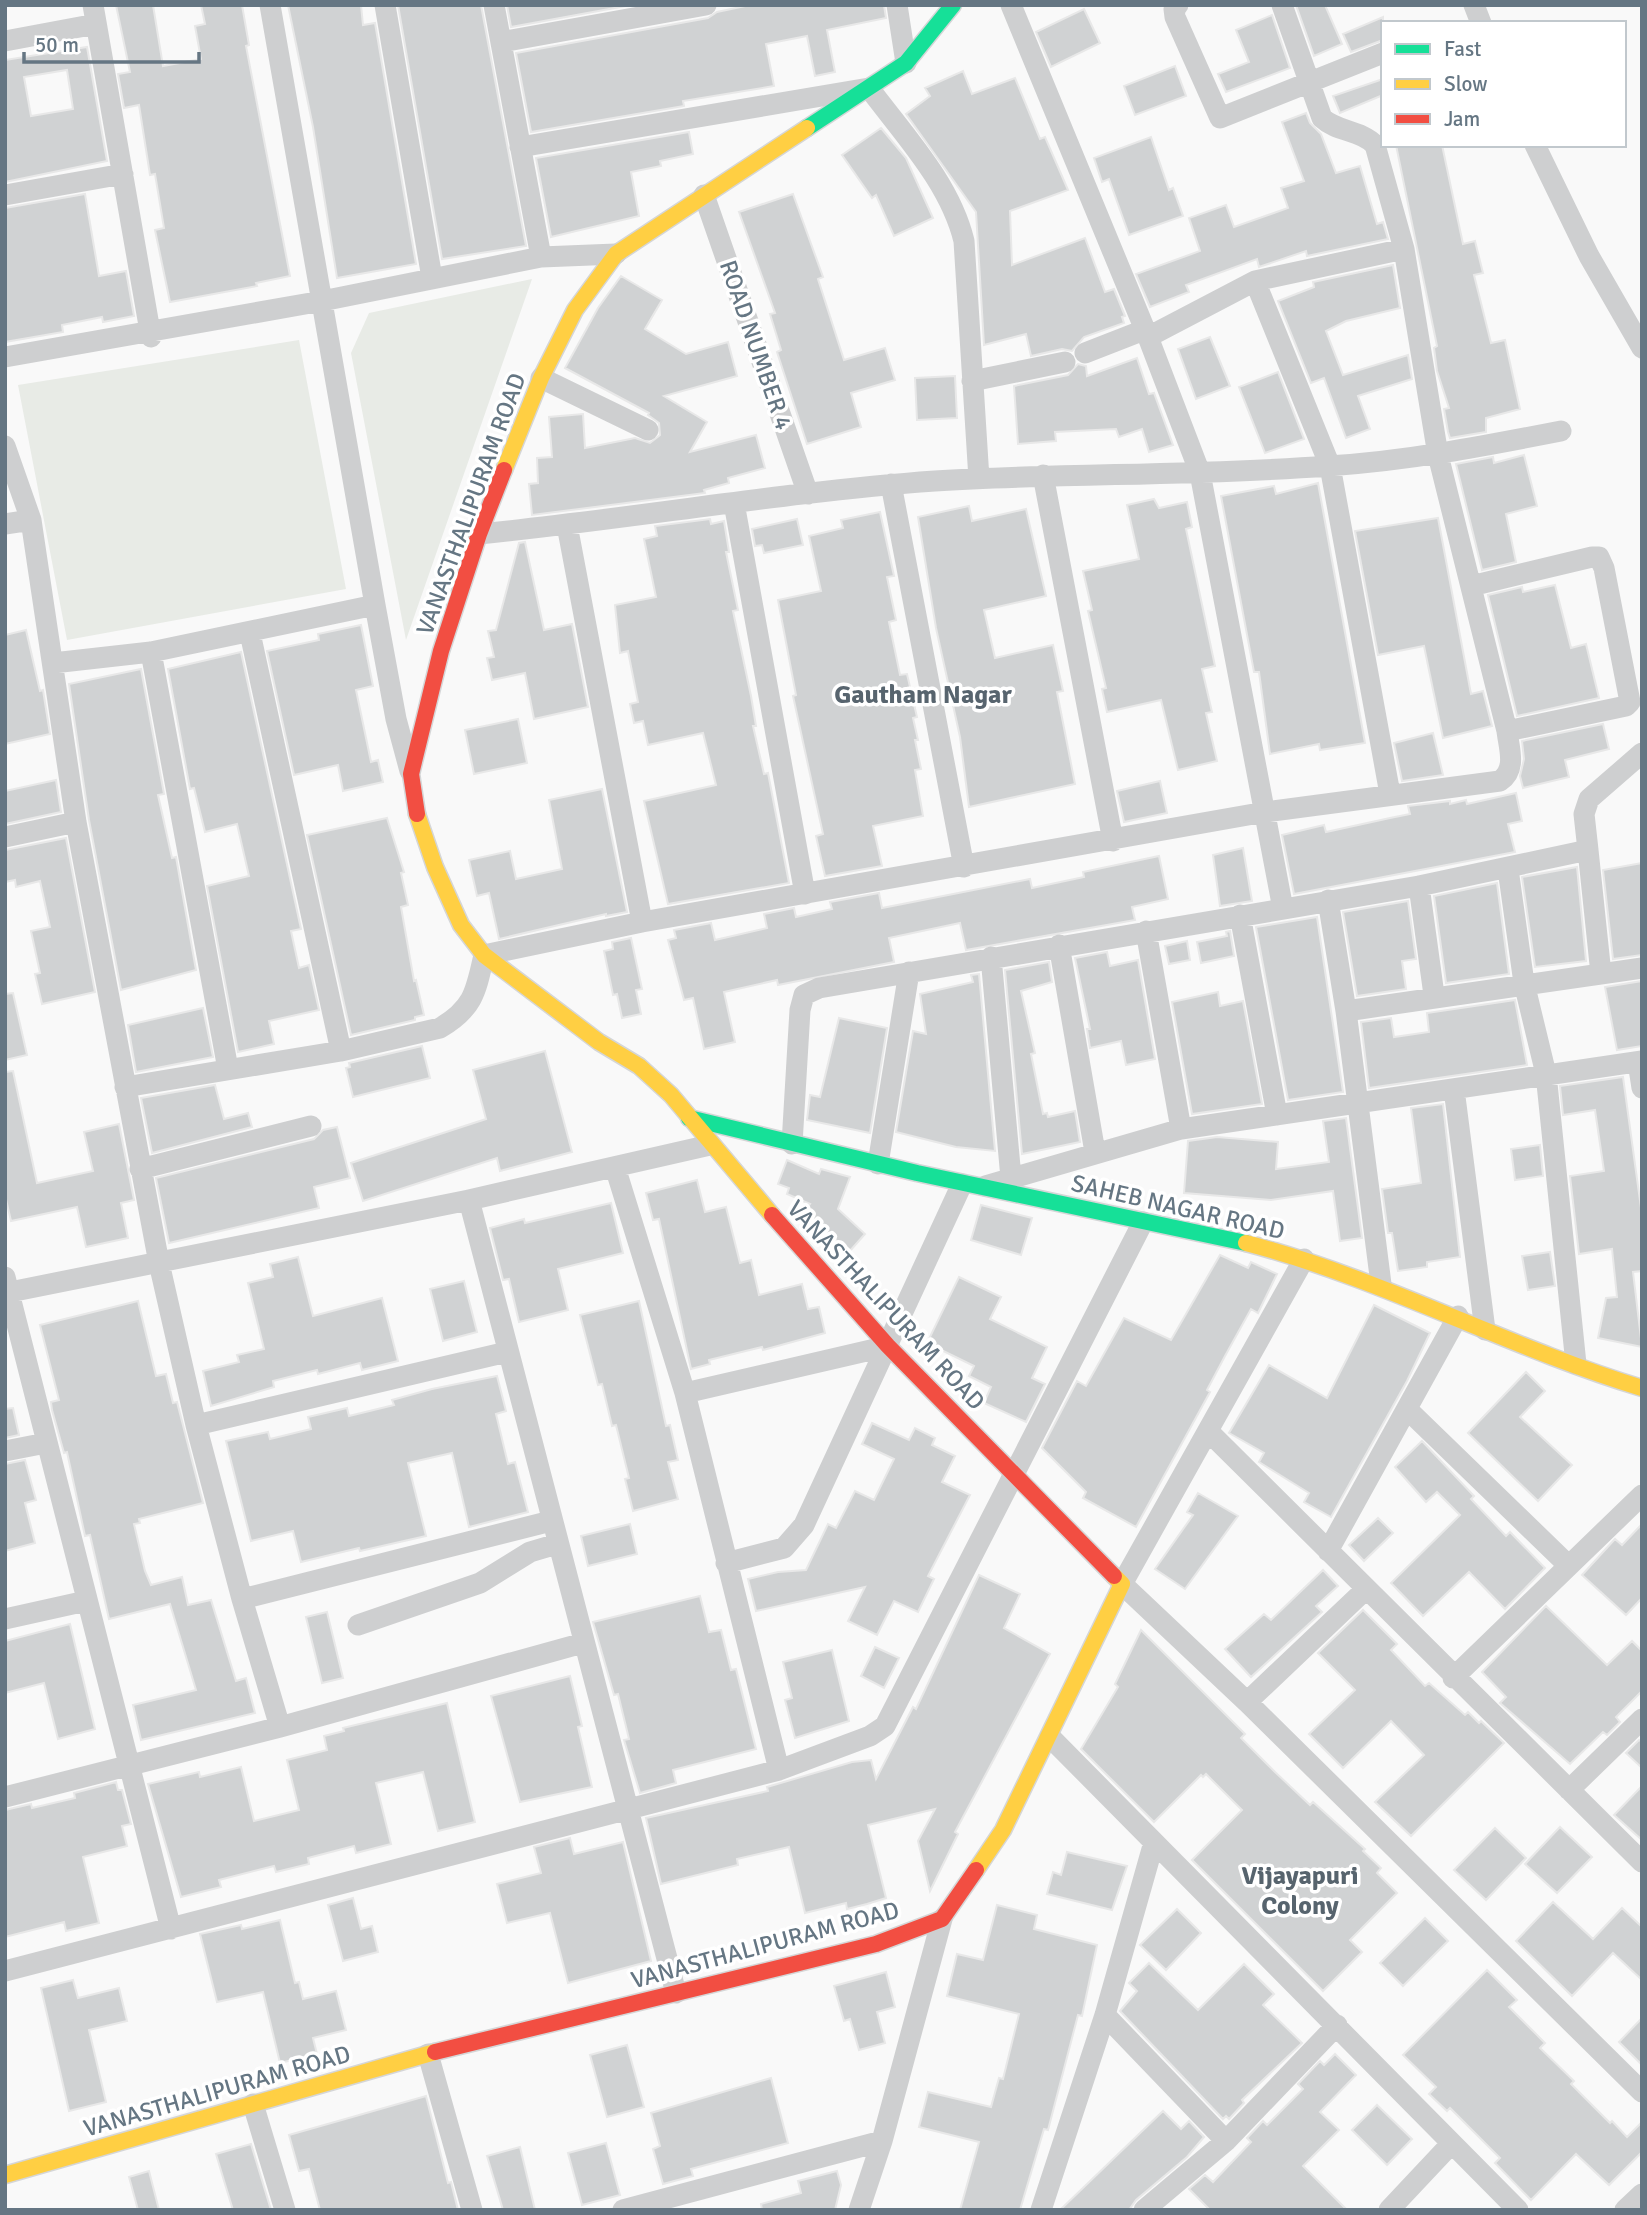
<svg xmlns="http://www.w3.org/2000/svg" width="1647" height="2215" font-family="Signika,sans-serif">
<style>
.green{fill:#e8ebe6}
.building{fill:#d0d2d3;stroke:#e8e8e8;stroke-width:2;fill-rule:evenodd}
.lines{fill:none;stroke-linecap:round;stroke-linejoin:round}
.fast-casing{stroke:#d5d6d7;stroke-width:19}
.slow-casing{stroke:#d5d6d7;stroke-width:19}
.jam-casing{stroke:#d5d6d7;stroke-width:19}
.street{stroke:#cecfd0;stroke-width:21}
.fast{stroke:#16e098;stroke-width:16}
.slow{stroke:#ffcf43;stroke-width:16}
.jam{stroke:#f24e42;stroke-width:16}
.labels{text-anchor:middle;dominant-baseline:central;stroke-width:7;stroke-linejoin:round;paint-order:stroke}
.street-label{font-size:24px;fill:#657683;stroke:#fff}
.neighbourhood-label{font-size:26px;font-weight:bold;fill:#57646e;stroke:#fff}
</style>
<rect width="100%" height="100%" fill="#f9f9f9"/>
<path class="green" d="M532 279 406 640 351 353 369 313Z
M299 340 346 589 67 640 18 385Z"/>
<path class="building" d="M116 5H153L163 66 201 59 195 26 205 24 201 5H242L249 45 246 46 290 276 256 283 257 286 170 302 155 230 164 228 155 174 150 175 139 105 124 108 118 74 130 72Z
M288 5H361L363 25 375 23 416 264 337 278 313 127Z
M398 5H481L526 246 442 259Z
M507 5H631L511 27Z
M750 5H884L886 18 827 30 835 72 815 76 807 36 766 44 774 86 683 101 684 106 531 132 516 53 708 18 717 12Z
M1296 5H1325L1342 44 1314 56Z
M1084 9 1100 43 1051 67 1036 32Z
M1272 15 1290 68 1226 92 1218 74 1249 62 1236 30Z
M1383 17V40L1351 52 1343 34Z
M87 47 107 161 5 182V60ZM67 70 73 109 31 116 24 77Z
M1175 66 1186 96 1135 115 1124 86Z
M963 71 972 94 1015 78 1040 139 1045 137 1068 190 1010 211 1012 265 1085 238 1105 292 1114 289 1125 316 1122 317 1124 323 1084 337 1072 351 1062 349 1031 356 1026 334 984 345 976 212 906 114 930 96 925 88Z
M1383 79V95L1340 113 1333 96Z
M1306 113 1310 123 1321 134 1336 173 1360 166 1377 224 1383 222 1388 239 1307 256 1306 251 1259 267 1257 259 1186 285 1189 292 1150 307 1136 274 1200 251 1189 218 1226 205 1234 227 1288 208 1281 188 1304 181 1282 122Z
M881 128 906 158 933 218 894 236 876 195 872 198 842 155Z
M689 132 693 154 660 161 661 166 631 172 639 216 551 237 536 158Z
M1151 137 1169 190 1173 188 1183 216 1129 235 1109 179 1102 182 1094 158Z
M1396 145H1442L1463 244 1475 241 1483 273 1474 275 1491 343 1505 340 1520 409 1486 418V432L1450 438 1448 432 1444 409 1449 408 1437 371 1434 348 1437 346Z
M85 194 99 276 126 271 134 316 103 322 102 317 62 325 63 332 5 342V208Z
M793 194 823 277 818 279 844 360 885 348 895 380 851 393 861 427 807 444 777 352 781 350 770 314 775 313 739 212Z
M1393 265 1400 308 1346 321 1326 331 1343 375 1408 355 1412 379 1358 396 1370 429 1346 438 1324 378 1311 383 1278 301 1314 287 1313 282Z
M621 276 662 300 645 329 686 354 728 342 737 376 664 396 707 422 690 452 756 435 765 468 728 478 729 483 704 490 705 493 532 515 529 484 538 483 537 458 552 457 549 417 583 414 585 448 635 438 650 443 660 435 659 423 648 415 649 413 565 368 598 308Z
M1210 337 1230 386 1196 399 1178 349Z
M1137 358 1149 394 1154 393 1173 445 1149 452 1142 429 1119 437 1116 429 1055 432 1056 441 1018 444 1014 386 1068 375 1078 364 1086 366 1087 376Z
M1278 372 1304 439 1265 453 1239 387Z
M955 376 957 418 917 420 915 378Z
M1524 455 1537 506 1506 514 1516 562 1482 570 1456 464 1493 457 1494 463Z
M1318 483 1365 743 1320 750 1319 744 1270 754 1259 672H1254L1221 496 1274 486 1276 494Z
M1154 499 1159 508 1187 502 1192 527 1186 529 1215 666 1202 669 1212 712 1206 713 1217 761 1178 770 1161 700 1107 712 1102 689 1106 688 1088 611 1092 610 1083 571 1139 559 1127 505Z
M969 506 972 521 1026 509 1046 596 984 610 995 658 1053 645 1063 691 1057 692 1075 784 969 807 960 737 936 628 918 517Z
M880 512 894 576 887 577 896 620 889 622 900 675 907 674 917 717 913 718 918 740H915L921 769 915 770 923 816 873 826 882 866 825 876 816 836 823 834 793 696 796 695 778 600 821 591 809 536 843 528 841 520Z
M1438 518 1471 694 1483 691 1492 726 1443 738 1424 646 1378 655 1355 531Z
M710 519 711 524 724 521 729 552H726L738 610 733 611 751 696 756 726H753L764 774 768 773 789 883 668 904 644 801 716 785 703 733 648 745 643 721 634 723 630 704 638 702 628 651 620 653 615 605 656 597 644 539 657 536 655 526Z
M797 519 803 545 764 553 762 545 755 546 752 529Z
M525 542 544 630 572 624 588 707 534 719 525 673 492 680 487 658 494 657 488 631 496 630 519 543Z
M1555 585 1571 648 1586 644 1599 698 1517 716 1488 595 1522 587 1523 592Z
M361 625 373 686 356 690 371 762 378 760 383 782 343 791 338 765 294 775 267 651 319 640 318 634Z
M26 630 40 691 43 690 50 734 5 744V635Z
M241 652 301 929 291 931 299 968 309 965 319 1010 269 1021 274 1044 238 1052 207 886 249 876 237 824 205 832 194 788 190 789 168 669Z
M141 669 164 794 158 795 172 858 176 857 196 970 121 990 89 820 69 684Z
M518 719 527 763 474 774 465 730Z
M1603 724 1609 749 1565 760 1569 777 1523 788 1520 776 1524 759 1522 741Z
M1433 733 1443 775 1402 781 1394 743Z
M56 780 61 812 5 824V791Z
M1160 781 1167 813 1124 822 1117 791Z
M602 789 627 912 606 916V914L499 939 489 893 477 896 469 860 510 851 516 879 562 869 549 800Z
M1516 793 1522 821 1508 824 1515 852 1294 894 1282 835 1324 825 1326 832 1390 818 1410 814 1408 806 1450 801V804L1466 800 1467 804Z
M387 818 404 872 401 873 408 905 401 907 414 981 416 980 424 1015 415 1017V1020L351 1035 307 835Z
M66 838 95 992 42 1004 35 974 40 973 31 931 50 927 40 881 16 887 15 880 5 882V850Z
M1243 848 1252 901 1220 906 1213 855Z
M1159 856 1168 899 1132 907 1135 920 966 950 960 923 889 938 894 962 778 985 777 980 724 992 735 1042 704 1049 693 998 684 1000 668 940 676 938 674 930 711 923 715 940 767 928 764 914 794 908 796 917 832 909 830 902 879 893 882 908 1030 879 1032 888 1084 877 1083 872Z
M1642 863V955L1613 959 1603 870Z
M1577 867 1586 961 1535 967 1522 877Z
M1497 883 1509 974 1446 983 1434 896Z
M1408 901 1416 959 1402 961 1406 989 1357 996 1343 912Z
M1317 917 1343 1092 1288 1100 1256 927Z
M1230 931 1234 956 1201 963 1197 942 1227 936 1226 932Z
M631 938 642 989 636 990 641 1014 622 1018 617 994 613 995 604 951 613 949 612 942Z
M1187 941 1190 960 1169 964 1165 946Z
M1107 952 1110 966 1138 960 1155 1059 1126 1065 1121 1041 1090 1048 1087 1029H1090L1075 958Z
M1049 962 1052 982 1021 991 1035 1053 1031 1054 1043 1114 1047 1113 1048 1117 1075 1111 1080 1142 1022 1154 1005 970Z
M979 974 995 1151 956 1147 896 1132 913 1031 926 1034 920 994 973 982 971 975Z
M1642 981V1046L1617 1050 1605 987Z
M1218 992 1220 1006 1243 1001 1262 1104 1192 1114 1172 1002Z
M13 993 27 1055 5 1060V994Z
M1515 1000 1527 1065 1369 1088 1361 1022 1391 1018 1394 1037 1429 1032 1427 1013Z
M203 1008 213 1057 136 1072 128 1025Z
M839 1018 887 1028 870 1133 807 1120 810 1095 820 1097Z
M422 1046 430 1078 353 1097 346 1068 350 1067 349 1063Z
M545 1051 572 1152 500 1171 497 1158 363 1201 351 1163 486 1119 473 1070Z
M13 1071 37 1183 93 1171 84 1132 119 1124 134 1200 121 1203 128 1238 86 1247 77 1207 11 1221 5 1195V1072Z
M1623 1077 1642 1215V1271L1633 1272 1642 1347 1598 1338 1606 1298 1617 1297 1612 1249 1579 1254 1570 1176 1604 1171 1595 1110 1563 1115 1560 1086Z
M215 1085 224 1119 248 1113 252 1127 152 1153 141 1098Z
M1443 1104 1460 1257 1427 1262V1267L1398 1271 1392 1233H1388L1382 1189 1421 1183 1411 1108Z
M1346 1118 1362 1238 1340 1241 1333 1191 1271 1200 1184 1193 1188 1141 1217 1137 1278 1142 1276 1169 1329 1162 1323 1121Z
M337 1127 350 1178 314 1187 319 1208 169 1243 156 1178 314 1139 323 1130Z
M1540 1145 1543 1176 1515 1180 1511 1149Z
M787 1160 819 1174 821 1169 850 1177 838 1209 865 1234 849 1252 804 1211 810 1204 787 1194 789 1188 778 1184Z
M697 1180 705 1212 726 1207 740 1263 751 1260 759 1295 802 1284 808 1309 819 1307 825 1333 763 1350 762 1347 709 1360 710 1364 691 1369 659 1219 653 1220 646 1193Z
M611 1203 623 1253 558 1269 568 1310 519 1322 509 1279 503 1280 490 1228 524 1219 525 1223Z
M981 1205 1032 1218 1021 1255 971 1240Z
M1550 1252 1555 1286 1528 1290 1522 1256Z
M1220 1255 1248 1268 1251 1262 1277 1274 1258 1313 1251 1309 1225 1356 1207 1390 1210 1392 1136 1527 1083 1498 1086 1492 1042 1448 1077 1381 1086 1386 1124 1318 1171 1340Z
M298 1257 313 1316 382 1298 398 1361 362 1370 360 1363 318 1374 317 1370 273 1381 274 1387 211 1406 203 1371 239 1362 237 1355 264 1349 248 1283 273 1277 270 1264Z
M959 1277 1001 1297 990 1319 1047 1347 1032 1378 1045 1384 1026 1422 984 1403 991 1387 969 1376 974 1366 927 1343Z
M464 1281 477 1332 443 1341 430 1289Z
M138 1301 156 1376 166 1374 173 1403 177 1402 203 1503 139 1519 140 1523 134 1524 145 1571 151 1585 182 1577 188 1605 211 1600 236 1681 246 1678 255 1713 141 1740 133 1705 196 1690 170 1604 109 1619 90 1535 85 1536 67 1452 64 1453 52 1410 51 1402 59 1400 40 1325Z
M639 1301 666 1426 670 1425 678 1460 668 1462 678 1499 633 1511 625 1479 629 1478 616 1425 612 1426 602 1384 598 1385 580 1315Z
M1374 1305 1430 1333 1407 1381 1331 1517 1304 1502 1309 1493 1259 1462 1264 1453 1229 1433 1269 1365 1327 1398Z
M1526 1372 1545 1391 1520 1417 1572 1465 1538 1501 1468 1433Z
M497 1376 506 1411 496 1414 508 1464 515 1462 528 1512 469 1527 452 1453 408 1463 426 1536 360 1551 359 1548 301 1562 293 1531 251 1541 226 1441 268 1432 270 1439 311 1429 308 1417 347 1408 349 1416 394 1405 392 1400 432 1389Z
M13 1408 19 1435 5 1438V1409Z
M872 1423 909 1440 915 1428 935 1438 932 1445 955 1456 942 1482 970 1495 928 1576 934 1579 918 1612 894 1601 877 1635 848 1621 865 1587 756 1611 748 1579 778 1572 806 1570 828 1524 836 1528 855 1491 874 1500 894 1459 862 1444Z
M1422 1441 1474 1496 1471 1499 1506 1536 1510 1532 1545 1568 1505 1609 1469 1572 1423 1616 1391 1583 1460 1515 1437 1492 1426 1502 1395 1467Z
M25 1460 36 1500 25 1503 35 1543 5 1551V1464Z
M1198 1493 1238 1516 1185 1589 1155 1569 1193 1515 1187 1512Z
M1378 1518 1393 1533 1364 1561 1349 1545Z
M630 1524 637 1554 588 1566 581 1536Z
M1642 1524V1598L1626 1615 1582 1575 1615 1539 1622 1545Z
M1323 1570 1338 1586 1316 1606 1322 1612 1251 1677 1225 1649 1264 1614 1271 1620Z
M979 1575 1020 1594 1004 1628 1050 1654 955 1832 958 1834 930 1891 918 1841 935 1809 868 1825 886 1898 867 1904 847 1909 846 1903 805 1913 789 1847 737 1859 738 1865 661 1884 646 1818 768 1791 767 1787 852 1762 871 1760 876 1779 913 1707 916 1709Z
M700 1596 709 1632 721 1630 731 1670 736 1669 756 1749 673 1770 676 1783 640 1793 624 1740 629 1739 618 1694 614 1695 593 1622Z
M1546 1606 1607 1665 1632 1641 1642 1651V1691L1616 1717 1620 1722 1607 1735 1603 1732 1570 1764 1500 1703 1506 1697 1482 1672Z
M1363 1610 1397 1644 1391 1650 1425 1686 1429 1683 1465 1715 1468 1712 1479 1723 1481 1721 1504 1743 1411 1836 1375 1802 1424 1755 1391 1721 1343 1768 1309 1734 1355 1690 1318 1653Z
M327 1612 343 1678 322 1683 306 1617Z
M70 1624 95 1729 58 1739 44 1683 5 1693V1641Z
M1141 1630 1245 1734 1241 1738 1275 1772 1310 1805 1313 1802 1365 1849 1363 1851 1381 1868 1377 1873 1397 1893 1350 1940 1362 1952 1323 1991 1192 1860 1242 1810 1206 1774 1203 1777 1201 1775 1154 1822 1081 1749 1118 1687 1115 1684Z
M875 1647 899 1658 884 1688 861 1676Z
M832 1650 849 1721 795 1738 785 1700 792 1698 783 1662Z
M570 1676 582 1726 578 1727 592 1787 520 1802 491 1696Z
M447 1703 475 1822 438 1831 423 1772 376 1783 391 1844 356 1853 354 1846 308 1858 309 1864 276 1872 274 1866 219 1880 221 1887 181 1897 148 1784 199 1772 200 1777 241 1767 254 1821 299 1810 287 1760 327 1750 324 1736 344 1731 343 1728Z
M1639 1740 1642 1742V1768L1626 1753Z
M116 1782 118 1790H122L131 1824 122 1826 127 1846 83 1857 99 1923 66 1931 64 1922 5 1937V1810L31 1804 32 1808 75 1798 74 1793Z
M1642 1786V1840L1614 1815Z
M1560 1827 1592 1857 1557 1893 1525 1864Z
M1495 1828 1526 1858 1486 1900 1454 1870Z
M570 1838 574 1854 623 1842 651 1961 568 1983 550 1913 507 1923 497 1884 541 1873 534 1847Z
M1067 1852 1127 1866 1112 1910 1047 1894 1053 1872 1061 1875Z
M353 1898 361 1929 372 1926 378 1952 343 1961 328 1905Z
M1553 1902 1593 1939 1622 1908 1642 1927V1980L1613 1953 1572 1996 1516 1941Z
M997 1905 1037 1915 1034 1929 1097 1945 1082 2016 1078 2015 1048 2130 1044 2129 1020 2210H960L979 2142 919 2127 928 2092 991 2107 999 2078 1003 2079 1019 2014 947 1996 957 1954 983 1960Z
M1177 1909 1201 1933 1166 1970 1140 1945Z
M1425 1918 1448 1941 1403 1986 1380 1963Z
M280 1920 295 1983 299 1982 303 1999 336 1991 346 2030 313 2038 317 2054 280 2063 263 1992 217 2002 200 1934 241 1925 242 1929Z
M1149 1963 1198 2010 1244 1964 1274 1994 1263 2005 1302 2043 1242 2100 1244 2103 1229 2119 1226 2116 1223 2119 1120 2011 1137 1991 1129 1983Z
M1487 1970 1517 2000 1509 2007 1545 2043 1540 2048 1574 2081 1571 2084 1610 2123 1612 2121 1627 2137 1642 2122V2152L1609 2185 1576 2154 1531 2200 1495 2163 1500 2158 1450 2108 1447 2111 1429 2094 1436 2087 1403 2055Z
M886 1972 895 2007 877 2012 885 2043 859 2050 850 2019 844 2021 834 1986Z
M73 1980 78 1998 119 1988 127 2021 89 2030 106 2102 69 2111 41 1988Z
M1642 2018V2065L1619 2042Z
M627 2045 644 2107 607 2117 590 2055Z
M1335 2054 1356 2075 1320 2112 1339 2130 1303 2166 1347 2210H1210L1189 2189 1205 2175 1213 2182 1251 2142 1247 2138 1263 2121 1267 2125 1303 2089 1298 2084 1320 2061 1324 2065Z
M771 2078 788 2143 691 2169 693 2176 663 2184 653 2149 660 2146 651 2113Z
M426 2096 448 2183 451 2182 458 2210H320L309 2169 299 2171 289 2135Z
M1377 2105 1412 2139 1387 2165 1352 2130Z
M1163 2111 1181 2129 1189 2121 1204 2137 1187 2157 1136 2200 1129 2210H1060Z
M606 2143 620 2195 582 2205 568 2153Z
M251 2144 271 2210H233L225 2184 216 2154Z
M520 2147 535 2210H503L487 2156Z
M149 2171 159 2210H138L129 2177Z
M837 2171 841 2185 835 2210H762L761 2204 801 2193 798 2181Z"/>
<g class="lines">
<g class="fast-casing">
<path id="fast" d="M807 128 906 63 953 5
M689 1118 917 1173 1246 1243"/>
</g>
<g class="slow-casing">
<path id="slow" d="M504 470 541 378 575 310 616 254 807 128
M417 814 435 867 461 925 484 955 599 1042 639 1066 671 1095 772 1215
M1246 1243C1383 1279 1507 1347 1642 1388
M976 1870 1003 1830 1122 1584 1114 1576
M5 2175 435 2052"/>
</g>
<g class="jam-casing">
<path id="jam" d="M417 814 411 774 441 651 479 534 504 470
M772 1215 888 1346 1114 1576
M435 2052 876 1944 942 1919 976 1870"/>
</g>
<path class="street" d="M93 5 151 337
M270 5 375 605 396 719 410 771
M385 5 432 278
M494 5 541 257
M897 5 906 63
M1011 5 1148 337 1200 473 1283 909
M1178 5 1174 9 1175 17 1220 118 1383 53
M1474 5 1481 23
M5 41 96 24
M501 42 706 5
M1535 145 1589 256 1642 348
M520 147 869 88C904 135 950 183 964 241L979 479
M5 195 123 174
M704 195 808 494
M1255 281 1330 466 1390 794
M1148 337 1255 281 1404 249
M1085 353 1144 330
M5 357 322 301 541 257 616 254
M541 378 648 430
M972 381 1065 362
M5 446 31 520 5 524
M1043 475 1113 841
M891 484 964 867
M734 503 805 894
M31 520 76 822 159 1263 196 1425 242 1599 280 1727
M567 525 642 922
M479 534C631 519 782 492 935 481 1066 473 1197 476 1328 466 1407 461 1484 446 1561 431
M1471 586 1592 557H1599L1604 568 1630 702 1626 706 1507 731
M250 633 341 1051
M151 652 228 1069
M53 663 151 652 375 605
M5 837 76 822
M1588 850 1601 974
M1508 869 1524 983 1546 1074 1576 1364
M1419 886 1434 995
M1328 900 1346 1011 1381 1284
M1240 915 1277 1115
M1146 931 1181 1129
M1059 945 1095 1152
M991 957 1011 1178
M1346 1011 1642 968
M1638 1062 1642 1088
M125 1087 341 1051 440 1028C474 1008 476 991 484 955L642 922 1265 812 1500 781C1517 769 1509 749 1507 731L1438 455 1404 249 1375 145C1361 130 1337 132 1322 118L1282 5
M1454 1089 1485 1330
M792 1144 800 1010 804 995 819 988 1419 886 1588 850 1584 814 1589 799 1642 753
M878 1164 909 972
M615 1167 685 1393 779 1770
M140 1169 311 1126
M985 1186 1181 1129 1642 1061
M469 1200 676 1993
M1304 1259 1122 1584 1247 1702 1642 2092
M5 1277 171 1929
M5 1293 469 1200 710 1145
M685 1393 888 1346
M1408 1410 1568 1565
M196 1425 507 1352
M1208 1431 1642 1862
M5 1451 46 1443
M1328 1551 1458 1316
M726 1563 784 1548 804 1525 962 1184
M242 1599 551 1521
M5 1619 86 1601
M358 1625 480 1583 530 1552 557 1544
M1453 1678 1642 1495
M1247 1702 1365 1590
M1050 1737 1518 2210
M1569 1790 1642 1719
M5 1797 280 1727 583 1643
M5 1971 779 1770 870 1736 885 1726 1143 1222
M1105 2015 1226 2141
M428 2054 472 2210
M253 2104 285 2210
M623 2210 882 2141
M859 2210 882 2141 942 1919
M1041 2210 1105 2015 1154 1842
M1144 2210 1226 2141 1337 2025
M1389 2210 1451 2144
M1625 2210 1642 2194"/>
<use href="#fast" class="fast"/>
<use href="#slow" class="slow"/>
<use href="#jam" class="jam"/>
</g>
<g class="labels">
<g class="street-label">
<text transform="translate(756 345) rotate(71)">ROAD NUMBER 4</text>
<text transform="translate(471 504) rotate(-70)">VANASTHALIPURAM ROAD</text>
<text transform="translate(1178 1207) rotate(13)">SAHEB NAGAR ROAD</text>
<text transform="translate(886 1305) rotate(47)">VANASTHALIPURAM ROAD</text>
<text transform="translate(765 1945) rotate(-15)">VANASTHALIPURAM ROAD</text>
<text transform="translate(217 2091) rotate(-16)">VANASTHALIPURAM ROAD</text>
</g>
<g class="neighbourhood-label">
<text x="923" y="695">Gautham Nagar</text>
<text x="1300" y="1876">Vijayapuri<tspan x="1300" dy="30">Colony</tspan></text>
</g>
</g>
<rect width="1647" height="2215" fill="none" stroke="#657683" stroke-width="14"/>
<rect x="1381" y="21" width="245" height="126" fill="#ffffff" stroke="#c1c8cd" stroke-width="2"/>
<rect x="1395" y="44" width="35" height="10" fill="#16e098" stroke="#c1c8cd" stroke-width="2"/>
<text x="1444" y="56" font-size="21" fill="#657683">Fast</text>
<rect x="1395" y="79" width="35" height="10" fill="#ffcf43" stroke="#c1c8cd" stroke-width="2"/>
<text x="1444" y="91" font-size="21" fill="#657683">Slow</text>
<rect x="1395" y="114" width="35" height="10" fill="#f24e42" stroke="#c1c8cd" stroke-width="2"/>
<text x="1444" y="126" font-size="21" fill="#657683">Jam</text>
<path d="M24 52v10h175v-10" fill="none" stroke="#657683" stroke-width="3.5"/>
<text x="35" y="52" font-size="21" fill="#657683" stroke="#ffffff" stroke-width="5" paint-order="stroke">50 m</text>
</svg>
